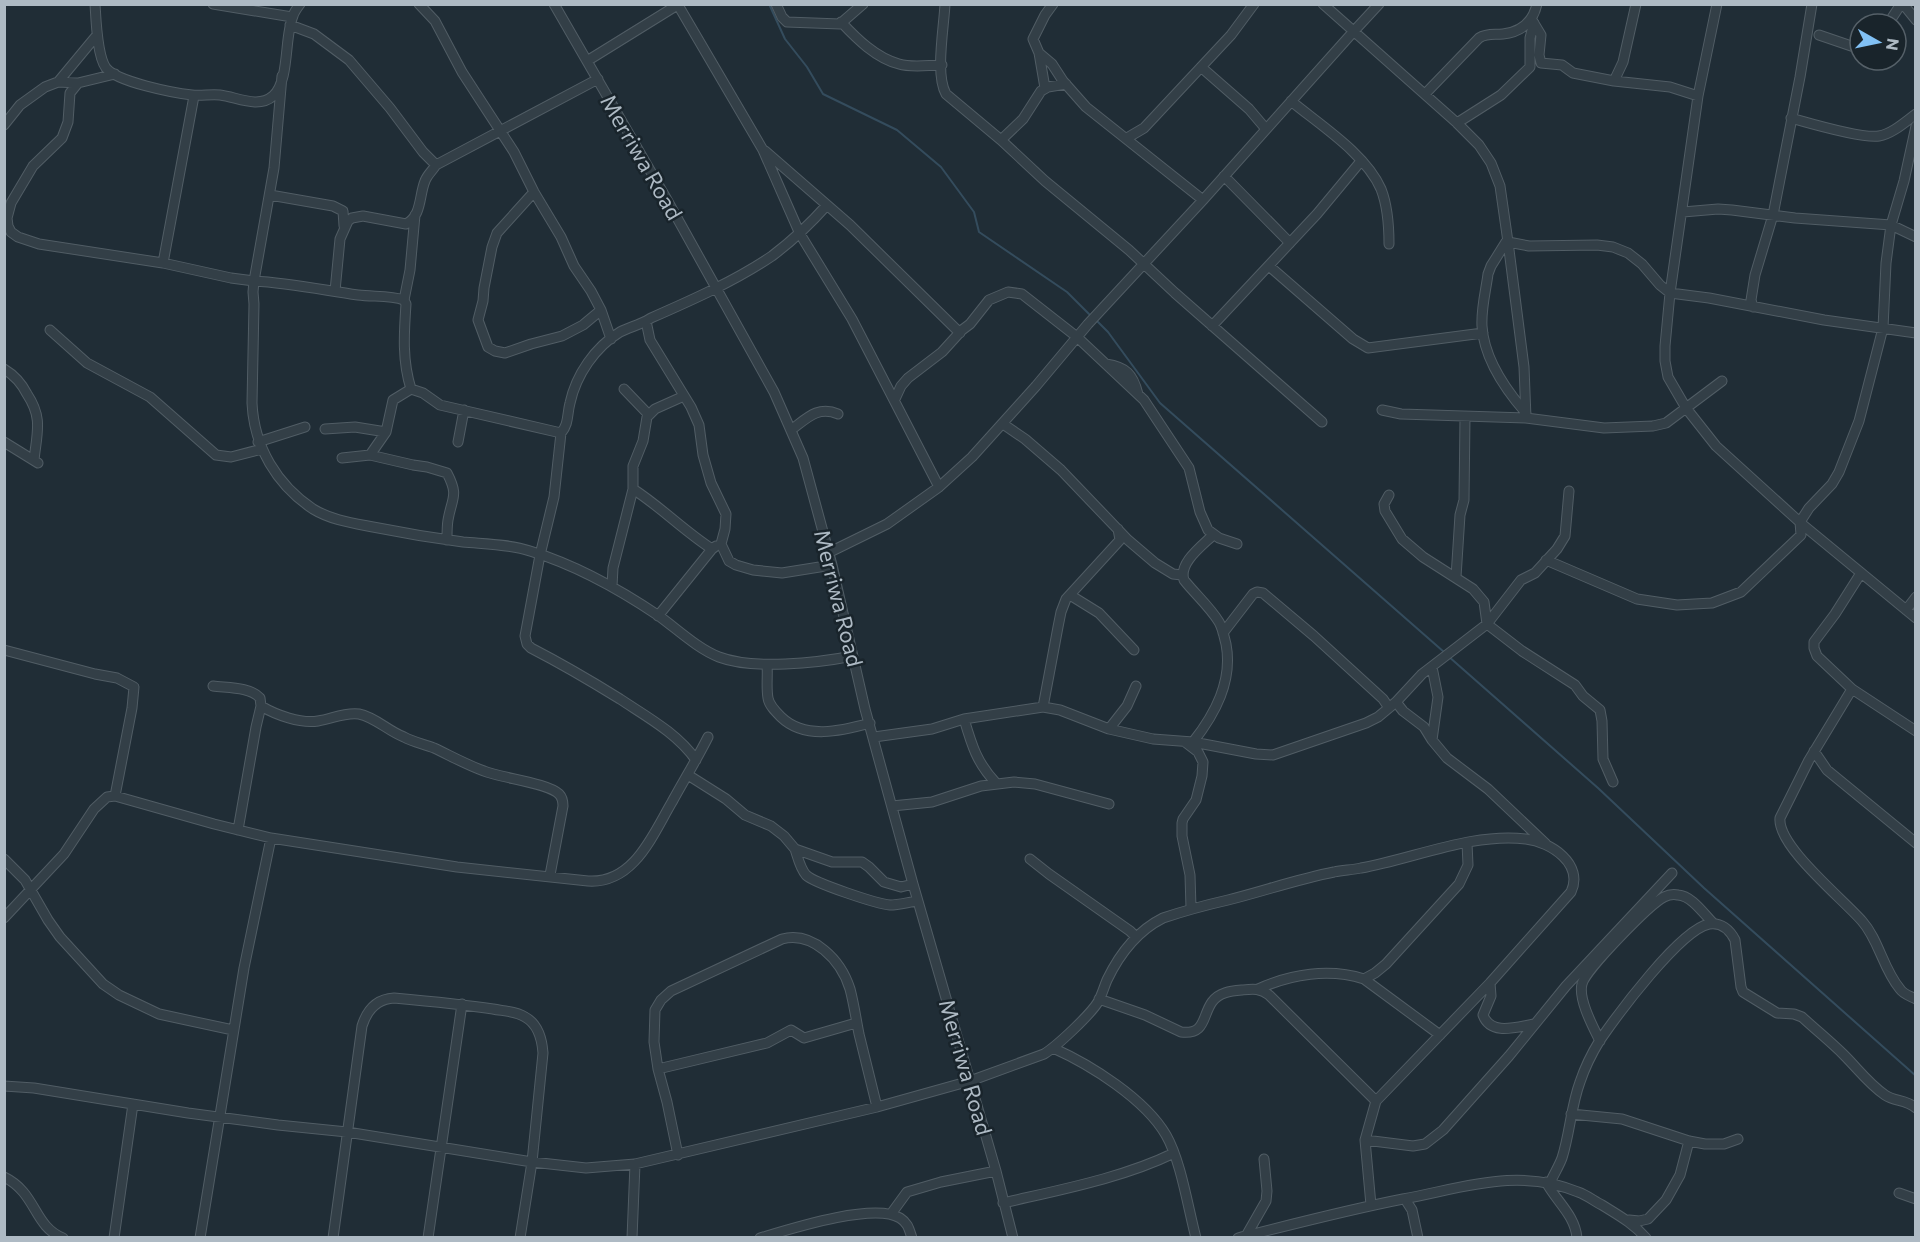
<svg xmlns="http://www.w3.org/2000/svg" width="1920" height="1242" font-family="Commissioner,sans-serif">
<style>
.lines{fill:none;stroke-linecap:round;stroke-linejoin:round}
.stream{stroke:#344c5d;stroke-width:2}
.minor-casing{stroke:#515d65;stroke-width:11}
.minor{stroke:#333f47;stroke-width:9}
.labels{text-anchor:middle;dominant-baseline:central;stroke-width:5;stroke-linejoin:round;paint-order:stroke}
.street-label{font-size:22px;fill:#aebac4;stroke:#19242b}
</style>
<rect width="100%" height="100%" fill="#202d36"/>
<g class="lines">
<path class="stream" d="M769 4 785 39 807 67 823 94 897 130 941 167 974 212 979 232 1067 292 1091 316
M1095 319 1108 332 1160 403 1444 652
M1448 656 1598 788 1704 888 1916 1076"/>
<g class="minor-casing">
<path id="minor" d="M95 4C96 19 97 56 106 68 117 82 174 93 192 95 201 96 211 94 220 95 237 97 258 109 273 96 290 81 284 37 293 16 294 12 297 8 300 4
M213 4 292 17
M419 4 435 21 462 72 514 152 534 192 561 237 574 266 591 291 601 310 611 339
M554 4 666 198 774 392 803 458 832 565 865 709 913 884 996 1171 1013 1238
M776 4 782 17 787 22 840 24 863 4
M945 4C944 27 935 75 946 94L1001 140 1045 181 1129 250 1175 293 1322 422
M1053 4 1045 15 1033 39 1039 53 1052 64 1063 81 1086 107 1203 200
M1323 4 1457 123 1479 145 1491 163 1500 186 1508 242 1524 367 1526 418
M1717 4 1698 96 1670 293 1665 346V361L1668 377 1686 408 1716 446 1803 525 1916 618
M1903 4 1916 20
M678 5 763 150 800 234 852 319 939 487
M1532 20 1541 35 1539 55 1541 63 1562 65 1573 73 1614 81 1623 62 1636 4
M841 22C857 39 876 58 899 64 912 68 928 65 942 65
M1888 24 1901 4
M290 25 314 34 349 60 390 108 423 152 436 165 598 79
M1819 35 1860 49
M1039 53 1045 88
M587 61 679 4
M1201 67 1249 109 1266 129
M282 76 274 168 254 281C289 283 323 290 358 295 373 297 390 295 404 300L406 304C404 333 402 360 411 389L423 393 440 405 561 433
M1614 81 1670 87 1698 96
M58 82 97 35
M78 83 70 93 68 122 62 138 33 166 11 203 7 218 8 226 11 232 18 237 39 244 163 263 231 278 254 281 253 292 254 304 252 403C254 447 277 485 313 509 331 520 352 523 373 527 403 533 433 538 463 542 484 544 509 544 530 551 576 565 619 589 659 616 677 629 698 649 719 657 753 670 817 663 853 656
M1425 94 1479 38C1487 33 1494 35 1503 34 1521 32 1533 22 1537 4
M1291 101C1320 125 1366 154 1381 189 1388 207 1389 226 1389 244
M1791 118C1809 123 1862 139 1879 136 1892 134 1905 122 1916 114
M1457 123 1501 95 1530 67V38L1534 23
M4 125 20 105 45 87 58 82 78 83 115 74
M1127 138 1144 128 1231 35 1254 4
M1001 140 1023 119 1041 91 1048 87 1066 84
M765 151 850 225 960 333
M1224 176 1290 243
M534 192 497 233 492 247 484 288 483 301 478 320 488 347 495 351 505 353 531 344 562 336 583 325 601 310
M270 195 333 206 343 211 344 226
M827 205C810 224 792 241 772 256 735 281 692 300 651 318L646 321 650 340 691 407 699 425 703 455 711 483 726 514 725 529 721 544 729 561 736 565 753 570 782 573 832 565
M1683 212 1718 209 1732 210 1795 218 1891 225 1916 237
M1506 242 1491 266 1488 274C1486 290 1481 308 1482 326 1484 359 1505 389 1526 413
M1508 242 1529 246 1597 245 1613 247 1628 253 1642 264 1660 285 1670 293 1709 298 1824 320 1916 333
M163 263 194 96
M1269 266 1353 339 1368 348 1483 333
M335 291 340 239 348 221 352 218 363 216 406 224C422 216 419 195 425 181 427 175 433 170 436 165
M404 300 410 270 415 215
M1753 307 1751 300 1755 275 1773 215 1800 77 1812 4
M646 321C638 325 628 328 620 332 595 347 576 375 570 403 567 414 569 424 561 433L554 497 540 555 525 636 527 644 531 648C562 664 591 681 620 699 647 717 677 733 696 760
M1212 326 1317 214 1361 161
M50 330 87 363 150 397 216 455 231 457 262 449
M1106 364C1126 367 1133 374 1138 394
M4 369C14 375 22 384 27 394 43 418 37 432 34 460
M624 389 648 414
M895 399 901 386 908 378 942 352 962 330 970 324 989 300 1008 292 1022 294 1077 337 1144 400 1189 468 1200 512 1208 530 1219 538 1237 544
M1382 410 1401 414 1526 418 1604 428 1653 426 1666 423 1722 381
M1003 424 1025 439 1061 470 1128 540 1155 563 1173 574 1182 575
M325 429 355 427 386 432
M791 430C806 419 818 405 838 414
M4 442 38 463
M258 442 305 427
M458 442 464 410
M370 455 386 432 393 400 411 389
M342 458 370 455 413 465 427 467 447 473C459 496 452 497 448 520 447 526 447 534 447 540
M633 489C661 507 684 531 712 549
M1389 495 1384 504 1385 511 1402 539 1423 557 1473 589 1484 602 1487 624 1522 651 1575 685 1583 696 1600 710 1602 721 1603 759 1613 782
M828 553 887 524 939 487 972 457 1036 386 1088 324 1203 200 1354 31 1379 4
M1546 560 1637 599 1677 605 1712 603 1741 592 1801 535 1800 522 1809 508 1832 484 1839 472 1859 421 1883 328 1886 263 1891 225 1904 181 1916 126
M1861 573 1835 614 1814 642V648L1817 656 1852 689 1916 731
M1456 577 1460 515 1464 500 1465 417
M612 586 613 568 633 489V466L643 441 647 417 655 409 684 396
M1070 595 1099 613 1134 650
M1906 610 1916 597
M658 616 712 549 716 546
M1223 633 1253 594 1257 592 1263 593 1314 636 1383 699 1389 708
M4 650 95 674 117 678 134 687 132 708 115 796
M767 665C768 675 766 687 768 698 769 705 775 711 781 717 805 740 841 731 870 723
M213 686C228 688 250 687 260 698L261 706 256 727 238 830
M1852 689 1809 760 1780 818C1777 846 1843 899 1862 921 1879 940 1883 969 1900 989 1903 994 1910 996 1916 999
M1396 702 1403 711 1424 727 1432 740 1447 758 1488 789 1546 844
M261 706C276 715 301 724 318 721 332 719 344 712 359 714 375 717 388 731 404 737 413 742 424 744 434 748 451 756 467 765 484 771 501 778 548 783 559 794 562 797 563 802 563 806L550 875
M1043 707 1058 627 1061 612 1066 599 1120 540 1118 529
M964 719C972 746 977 763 996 783
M1109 729 1127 706 1136 686
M874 737 932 729 964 719 1043 707 1060 710 1109 729 1153 739 1193 742 1256 754 1273 755 1366 723 1378 717 1396 702 1422 674 1487 624 1521 580 1535 573 1557 549 1565 536 1569 491
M1432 740 1438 697 1432 667
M1185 742 1198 752 1203 762 1202 776 1196 800 1183 819 1182 823V836L1190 875 1191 908
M1193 742C1215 714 1233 681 1226 644 1224 637 1223 629 1219 622 1210 607 1195 594 1184 580 1178 563 1203 545 1213 535
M1814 751 1827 770 1916 843
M688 775 726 799 745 815 771 826 784 836 795 849 832 862H862L869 867 884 882 901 887 913 884
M892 806 932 802 981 786 1014 782 1035 784 1109 804
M795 849C798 858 800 868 806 875 814 883 877 904 890 905 899 905 909 902 918 901
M4 859 25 880 48 920 60 937 103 984 119 995 159 1014 233 1030
M1030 859 1049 874 1130 931 1136 937
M4 918 64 854 94 809 107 797 115 796 214 824 271 838 457 867 588 881C634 884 653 834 672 802 684 780 697 759 708 737
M1364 979 1375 973 1386 964 1459 884 1468 865 1467 843
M1490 983 1491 996 1483 1015C1491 1036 1516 1027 1534 1024
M1258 989C1291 974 1329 968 1364 979L1440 1035
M1099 999 1145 1015 1181 1032C1206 1035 1202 1016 1212 1002 1219 992 1231 991 1242 990 1253 989 1260 988 1269 995L1376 1101
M1600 1041C1593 1027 1578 999 1582 984 1585 970 1650 904 1664 897 1668 895 1673 894 1678 895 1692 896 1703 913 1713 923
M1053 1048C1091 1065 1145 1099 1166 1135 1181 1161 1188 1208 1196 1238
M658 1069 767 1043 791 1030 804 1038 856 1023
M4 1086 34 1088 188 1113 278 1125 347 1132 532 1162 586 1168 635 1164 877 1107 970 1081 1044 1054C1057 1046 1090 1015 1098 1002 1102 995 1104 987 1107 980 1119 955 1137 931 1163 918 1184 911 1206 905 1228 900 1264 891 1298 879 1334 872 1343 870 1352 870 1361 868 1412 859 1474 832 1526 839 1551 842 1584 864 1571 892L1490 983 1376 1101 1365 1140 1371 1205
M1571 1114 1622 1119 1689 1141 1705 1144H1724L1738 1139
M1365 1140 1413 1146 1425 1144 1443 1130 1509 1056 1566 986 1672 873
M678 1155 667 1102 658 1069 654 1042 655 1010 661 1000 671 991 782 939C813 931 841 960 850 989 854 1004 856 1019 859 1034 865 1058 871 1082 877 1107
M4 1177C37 1193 33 1226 63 1238
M1546 1182C1556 1201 1575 1215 1577 1238
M1550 1183C1554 1174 1559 1166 1562 1158 1570 1133 1571 1106 1580 1082 1585 1067 1592 1053 1600 1040 1618 1014 1680 930 1709 924 1721 922 1730 930 1735 940L1741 987 1743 992 1777 1013 1794 1014 1802 1017C1816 1030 1831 1042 1844 1055 1858 1069 1869 1084 1885 1095 1895 1102 1905 1099 1916 1108
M1899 1193 1916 1199
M1405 1199 1412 1210 1418 1238
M1003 1203C1059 1190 1123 1178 1174 1153
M891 1214 907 1192 941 1182 996 1171
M1629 1220 1639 1221 1648 1219 1666 1200 1680 1175 1689 1141
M1246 1236 1266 1201 1267 1191 1264 1159
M114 1238 133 1104
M200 1238 244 968 271 838
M333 1238 362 1026C367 1010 377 999 394 998 427 1001 460 1004 493 1009 503 1011 516 1011 525 1017 538 1024 542 1039 543 1053L532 1162 520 1238
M428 1238 462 1004
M632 1238 635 1164
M760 1238C790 1229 874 1202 900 1218 908 1223 909 1229 912 1238
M1238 1238C1293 1224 1347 1210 1403 1199 1463 1188 1518 1167 1578 1192 1587 1195 1594 1201 1602 1205 1618 1215 1633 1223 1646 1238"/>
</g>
<use href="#minor" class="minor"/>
</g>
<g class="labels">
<g class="street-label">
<text transform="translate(642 157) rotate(60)">Merriwa Road</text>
<text transform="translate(839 598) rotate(76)">Merriwa Road</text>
<text transform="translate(966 1067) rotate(74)">Merriwa Road</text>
</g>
</g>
<rect width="1920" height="1242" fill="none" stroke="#aebac4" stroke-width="12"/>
<g transform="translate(1878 42) rotate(99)"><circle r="28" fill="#19242b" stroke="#556068" stroke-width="1.5"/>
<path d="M0-4.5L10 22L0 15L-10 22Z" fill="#81c1f5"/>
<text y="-9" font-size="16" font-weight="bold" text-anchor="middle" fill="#aebac4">N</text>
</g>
</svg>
